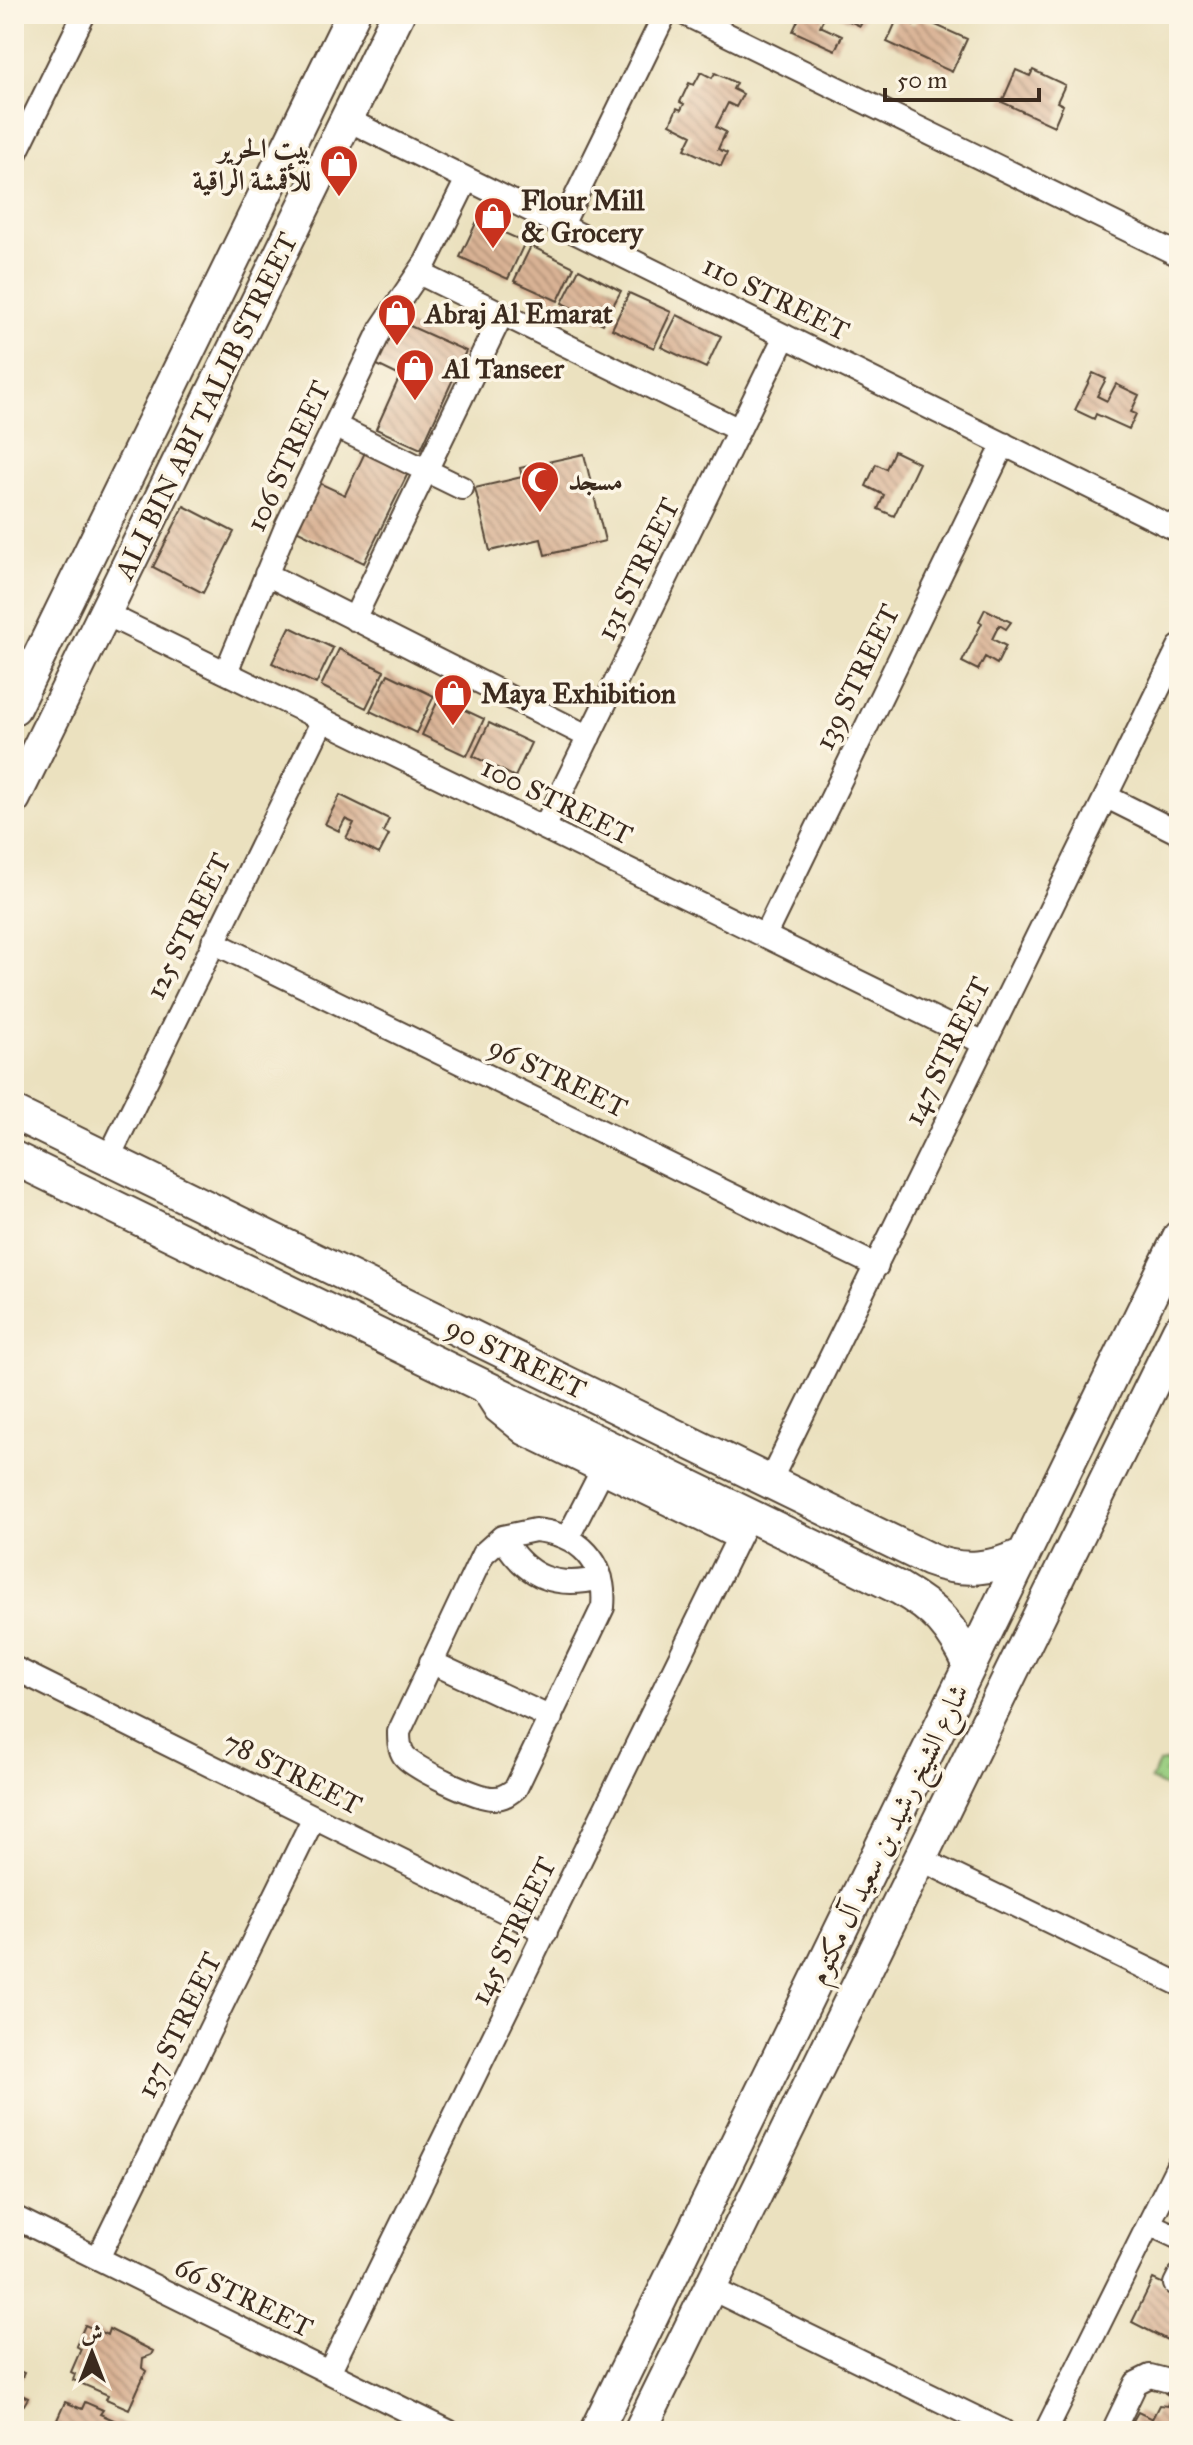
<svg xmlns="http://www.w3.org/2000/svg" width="1193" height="2445" font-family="'IM FELL Great Primer',Amiri,serif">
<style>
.park{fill:url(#park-dots);stroke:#697b4e;stroke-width:2}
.building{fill:url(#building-back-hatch)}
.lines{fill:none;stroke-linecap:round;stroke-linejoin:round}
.street-casing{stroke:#554536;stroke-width:26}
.secondary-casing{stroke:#554536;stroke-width:36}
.street{stroke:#fff;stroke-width:22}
.secondary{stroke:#fff;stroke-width:32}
.labels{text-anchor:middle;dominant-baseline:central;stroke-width:7;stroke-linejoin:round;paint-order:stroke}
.poi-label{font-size:28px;font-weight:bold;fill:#3b2a1e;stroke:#fcf5e5;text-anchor:start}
.street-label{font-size:28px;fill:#3b2a1e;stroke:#fcf5e5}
</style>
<defs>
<pattern id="park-dots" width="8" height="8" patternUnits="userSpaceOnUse" patternTransform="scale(2)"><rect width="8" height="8" fill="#97cc7e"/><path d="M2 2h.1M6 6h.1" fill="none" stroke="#83af6c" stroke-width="1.8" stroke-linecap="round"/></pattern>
<pattern id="building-back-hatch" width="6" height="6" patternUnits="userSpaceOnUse" patternTransform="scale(2)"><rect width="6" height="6" fill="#d9b294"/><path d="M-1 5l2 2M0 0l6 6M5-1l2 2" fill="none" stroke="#b19178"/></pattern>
</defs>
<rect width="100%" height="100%" fill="#fcf5e5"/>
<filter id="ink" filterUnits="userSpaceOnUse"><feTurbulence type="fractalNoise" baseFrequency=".0125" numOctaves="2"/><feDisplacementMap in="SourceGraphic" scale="16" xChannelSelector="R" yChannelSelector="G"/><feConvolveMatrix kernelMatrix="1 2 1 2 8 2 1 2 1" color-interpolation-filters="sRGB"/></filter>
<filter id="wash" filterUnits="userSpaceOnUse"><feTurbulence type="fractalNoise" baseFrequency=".006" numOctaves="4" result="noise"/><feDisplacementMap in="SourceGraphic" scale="32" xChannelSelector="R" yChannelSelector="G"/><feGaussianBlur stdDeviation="1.8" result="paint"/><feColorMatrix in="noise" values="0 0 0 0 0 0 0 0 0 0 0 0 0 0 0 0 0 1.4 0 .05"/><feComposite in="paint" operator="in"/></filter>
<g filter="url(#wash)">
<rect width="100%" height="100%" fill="#ebe1bf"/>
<path class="park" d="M1179 1758V1793L1150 1780 1159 1763Z"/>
<g id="blocks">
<path class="building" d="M801 14H826L820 26 842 36 835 50 793 31Z
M834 14H866L860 26Z
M898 17 914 25 918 17 967 39 952 72 887 42Z
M1016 70 1030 76 1033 70 1065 85 1057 102 1063 105 1054 126 1002 102Z
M701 72 712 78 715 73 736 83 733 89 743 94 736 107 728 103 716 127 726 132 718 149 727 153 721 166 685 149 692 135 670 124 677 108 681 110 684 104 680 102 689 83 694 85Z
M477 221 525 242 508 279 460 257Z
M531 246 574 267 558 301 514 281Z
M579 269 621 291 603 324 562 303Z
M629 293 671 312 654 348 612 329Z
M677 315 721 336 706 368 661 347Z
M392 318 466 351 421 449 376 429 400 376 373 363Z
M1093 373 1106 379 1097 396 1107 401 1116 384 1139 395 1131 412 1136 414 1129 429 1096 414 1094 419 1075 410Z
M367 448 410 469 364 563 292 528 315 481 345 495Z
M894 451 919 463 894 516 878 509 884 495 866 486 876 464 886 469Z
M584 454 605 541 545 555 541 539 490 551 475 488 522 477 520 468Z
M184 506 234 532 203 593 153 567Z
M985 609 1011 622 1006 629 999 625 992 639 1006 646 997 664 985 657 978 670 962 662 982 623 979 621Z
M290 627 333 648 316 684 272 663Z
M339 649 384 671 366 708 321 686Z
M388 674 434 696 416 733 370 711Z
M439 698 484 719 467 756 422 735Z
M489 723 531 743 515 777 473 756Z
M340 795 389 819 383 832 389 835 379 854 346 838 354 823 345 819 339 831 325 824Z
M1153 2279 1166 2285 1178 2314 1176 2322 1179 2323V2346L1132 2322Z
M85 2325 107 2335 109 2329 153 2351 151 2355 143 2358 142 2368 146 2371 129 2409 106 2399 108 2395 73 2380 75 2374 71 2372 81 2349 76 2346Z
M14 2369 24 2373 15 2392 28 2398 24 2405 16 2401 14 2406Z
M1169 2385 1179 2386V2431H1135L1129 2428 1138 2412 1152 2419 1159 2405 1167 2406 1171 2397 1165 2393Z
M65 2402 82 2409 85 2402 103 2410 100 2414 139 2431H52Z"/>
</g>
</g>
<g filter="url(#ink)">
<use href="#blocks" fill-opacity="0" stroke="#554536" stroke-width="2"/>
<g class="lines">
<g class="street-casing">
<path id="street" d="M685 14 1179 255
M346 119 1179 531
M14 157 84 14
M562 225 665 14
M419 273 739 430
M335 426 462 488
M266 574 589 737
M104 613 984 1043
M354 619 502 314
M226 672 286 527 382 327 426 262 467 179
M1107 797 1179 833
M544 828 785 336
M765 935 1004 444
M213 942 877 1266
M108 1159 323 720
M478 1383 496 1411 523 1433 738 1538
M770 1481 1179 647
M535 1530C579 1534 607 1562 603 1607L516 1788C509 1794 503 1798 494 1798 478 1799 413 1768 404 1756 399 1749 399 1740 399 1732L483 1554 502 1537Z
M502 1537C526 1578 556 1589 601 1578
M568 1537 609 1457
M431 1662 551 1718
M14 1668 546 1932
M920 1859 1179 1984
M14 2217 448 2431
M1149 2224 1179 2238
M98 2258 314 1817
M1175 2284 1179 2276
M710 2288 1003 2431
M329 2372 749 1516
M1046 2431 1179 2163
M1113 2431 1136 2383 1150 2376 1177 2383"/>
</g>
<g class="secondary-casing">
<path id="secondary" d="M14 708 353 14
M14 798 398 14
M14 1113 930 1560C964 1573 992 1569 1024 1554
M14 1158 899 1588C937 1610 951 1626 970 1665
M596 2431 1179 1237
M640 2431 1179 1330"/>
</g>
<use href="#street" class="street"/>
<use href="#secondary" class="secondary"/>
</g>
</g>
<defs>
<g id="shop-pin" transform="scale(2)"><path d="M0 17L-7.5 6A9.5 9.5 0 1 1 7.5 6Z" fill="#c8321e" stroke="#fcf5e5"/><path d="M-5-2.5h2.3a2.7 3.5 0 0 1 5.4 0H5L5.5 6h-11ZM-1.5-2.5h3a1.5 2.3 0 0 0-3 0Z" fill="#fff"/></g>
<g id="mosque-pin" transform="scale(2)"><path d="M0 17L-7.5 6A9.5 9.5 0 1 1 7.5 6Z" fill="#c8321e" stroke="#fcf5e5"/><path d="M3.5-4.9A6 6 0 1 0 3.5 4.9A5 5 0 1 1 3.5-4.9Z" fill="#fff"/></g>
</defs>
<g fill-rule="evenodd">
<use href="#shop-pin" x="339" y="164"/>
<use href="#shop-pin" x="493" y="216"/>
<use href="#shop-pin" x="397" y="313"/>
<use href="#shop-pin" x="415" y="368"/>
<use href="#mosque-pin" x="540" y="480"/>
<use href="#shop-pin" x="453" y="693"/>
</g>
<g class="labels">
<g class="poi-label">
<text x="311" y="148" text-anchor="end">بيت الحرير<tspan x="311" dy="32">للأقمشة الراقية</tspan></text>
<text x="521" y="200">Flour Mill<tspan x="521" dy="32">&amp; Grocery</tspan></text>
<text x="425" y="313">Abraj Al Emarat</text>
<text x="443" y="368">Al Tanseer</text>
<text x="568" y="480">مسجد</text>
<text x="481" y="693">Maya Exhibition</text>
</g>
<g class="street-label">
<text transform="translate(776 298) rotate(26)">110 STREET</text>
<text transform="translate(206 406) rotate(-64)">ALI BIN ABI TALIB STREET</text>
<text transform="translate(288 456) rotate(-65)">106 STREET</text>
<text transform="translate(638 569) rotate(-64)">131 STREET</text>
<text transform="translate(857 677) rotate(-64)">139 STREET</text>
<text transform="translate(557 801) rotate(26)">100 STREET</text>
<text transform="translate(188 926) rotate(-64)">125 STREET</text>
<text transform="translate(947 1051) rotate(-64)">147 STREET</text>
<text transform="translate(558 1077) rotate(26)">96 STREET</text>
<text transform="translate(516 1358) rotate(26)">90 STREET</text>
<text transform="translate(293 1773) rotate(27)">78 STREET</text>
<text transform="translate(888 1834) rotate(-64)">شارع الشيخ رشيد بن سعيد آل مكتوم</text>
<text transform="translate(513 1931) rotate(-64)">145 STREET</text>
<text transform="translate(179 2025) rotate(-64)">137 STREET</text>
<text transform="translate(244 2297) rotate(26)">66 STREET</text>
</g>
</g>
<rect width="1193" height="2445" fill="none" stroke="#fcf5e5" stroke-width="48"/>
<g transform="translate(92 2353)" stroke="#fcf5e5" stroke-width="6" paint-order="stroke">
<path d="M0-6L14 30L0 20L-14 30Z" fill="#3b2a1e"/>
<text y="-12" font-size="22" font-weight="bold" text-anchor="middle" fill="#3b2a1e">ش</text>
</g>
<path d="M885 88v12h154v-12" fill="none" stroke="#3b2a1e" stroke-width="4"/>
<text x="897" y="88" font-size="24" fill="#3b2a1e" stroke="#fcf5e5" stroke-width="6" paint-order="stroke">50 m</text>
</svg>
